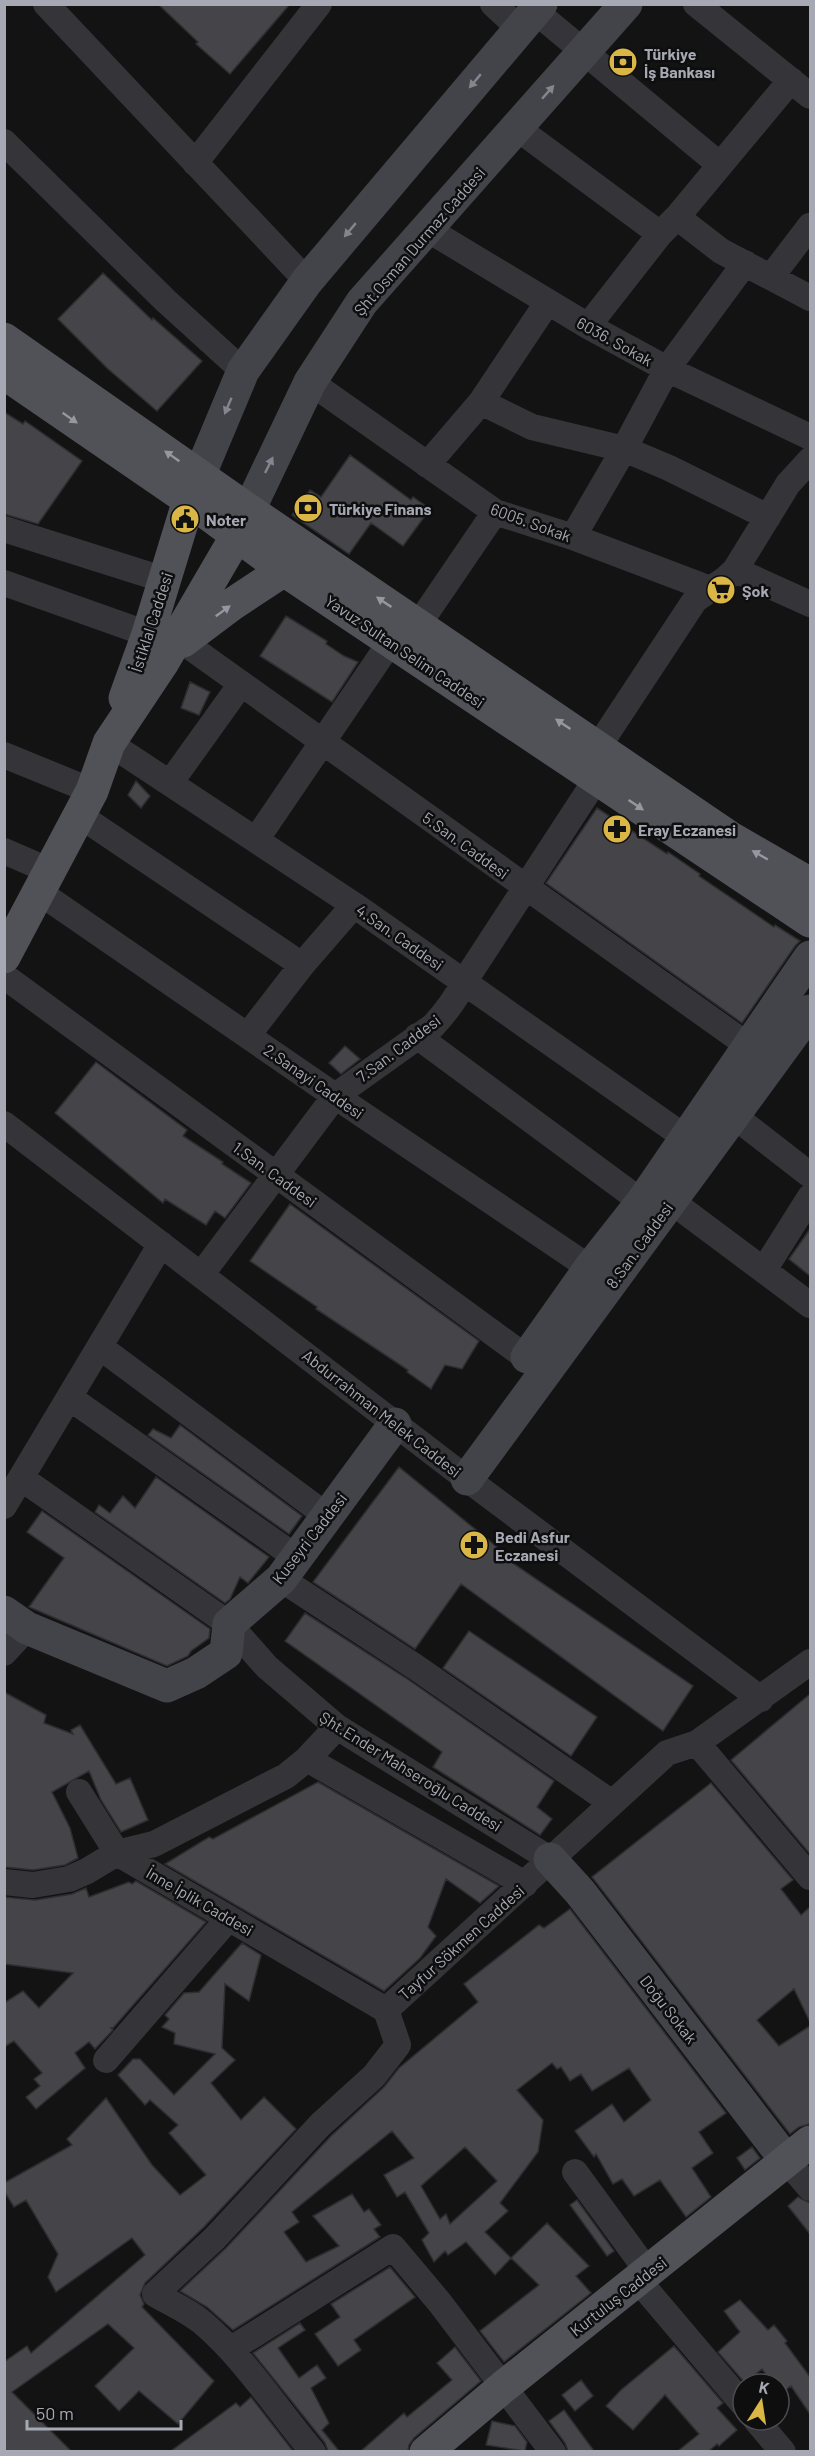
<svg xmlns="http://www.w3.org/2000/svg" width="815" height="2456" font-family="Barlow,sans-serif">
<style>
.building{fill:#454549;stroke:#2e2d30;stroke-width:1.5;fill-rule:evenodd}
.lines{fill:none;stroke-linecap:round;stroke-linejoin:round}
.street{stroke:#353539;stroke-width:26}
.secondary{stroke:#434449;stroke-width:33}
.primary{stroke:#515257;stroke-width:33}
.oneway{fill:#83868e}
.oneway2{fill:#9598a1}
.labels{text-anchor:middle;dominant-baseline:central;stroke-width:5;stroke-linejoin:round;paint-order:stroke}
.poi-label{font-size:16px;font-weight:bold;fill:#a6a9b3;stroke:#0e0e0f;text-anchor:start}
.street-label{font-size:16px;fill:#a6a9b3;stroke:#0e0e0f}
</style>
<rect width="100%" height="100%" fill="#131314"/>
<path class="building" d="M158 4H290L230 74 196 44 198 42Z
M103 273 152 320 153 318 202 361 157 411 108 369 58 319Z
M4 412 23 424 25 421 82 461 38 524 4 514Z
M350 455 411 500 413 497 430 509 403 546 371 523 349 554 292 515 310 490 321 497Z
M286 616 327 641 326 644 344 656 358 662 332 702 260 656Z
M190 682 210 692 199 715 181 708Z
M136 781 150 796 141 808 128 795Z
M597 808 667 854 668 852 700 874 699 876 774 927 775 925 800 941 795 946 742 1023 546 883Z
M345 1046 360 1059 341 1074 329 1063Z
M96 1062 187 1130 183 1136 223 1162 222 1164 251 1183 225 1218 215 1211 206 1225 165 1199 163 1203 55 1113Z
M290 1204 479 1341 462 1369 445 1365 431 1389 407 1372 408 1370 316 1309 317 1307 250 1261Z
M810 1229V1276L789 1259Z
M180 1425 302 1516 289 1534 148 1435 153 1429 171 1438Z
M399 1467 497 1547 495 1551 693 1686 663 1731 461 1584 415 1649 313 1582Z
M156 1477 269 1557 248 1583 240 1577 230 1599 225 1603 95 1512 99 1505 110 1513 123 1496 135 1508Z
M42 1511 210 1629 209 1638 191 1651 188 1656 167 1666 29 1607 64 1558 27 1532Z
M305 1613 406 1678 554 1781 537 1807 552 1819 540 1835 433 1767 442 1752 285 1641Z
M469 1631 597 1717 571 1756 443 1668Z
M4 1692 46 1715 44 1723 73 1734 71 1730 80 1725 116 1784 130 1778 148 1820 121 1832 101 1800 89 1771 52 1792 70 1828 78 1858 65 1865 33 1870 4 1867Z
M810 1694V1854L731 1760Z
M318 1782 499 1886 480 1903 446 1879 428 1927 436 1936 420 1958 384 1991 165 1864 209 1837 213 1839Z
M711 1783 793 1880 781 1889 801 1915 810 1907V2022L794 1989 757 2020 779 2046 810 2026V2124L799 2127 790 2134 592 1877Z
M136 1881 206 1922 113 2028H111L113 2030 95 2049 89 2042 75 2053 85 2068 36 2109 26 2097 40 2086 34 2079 42 2073 14 2041 4 2047V2003L23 1991 39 2008 73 1973 4 1964V1897L35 1900 72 1894 86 1888 89 1897 129 1882 132 1884Z
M570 1909 726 2113 699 2132 713 2153 692 2168 711 2197 686 2217 660 2180 634 2196 622 2179 613 2184 596 2154 594 2157 575 2131 612 2104 624 2122 651 2100 629 2068 592 2091 581 2074 570 2081 561 2067 557 2069 552 2063 517 2090 543 2120 538 2152 500 2203 508 2211 485 2232 511 2258 495 2275 466 2242 448 2255 445 2251 434 2262 422 2240 429 2233 405 2192 397 2197 384 2175 414 2158 392 2131 292 2212 299 2222 284 2232 306 2262 339 2246 313 2216 352 2194 364 2212 369 2209 381 2225 374 2229 380 2237 233 2330 207 2307 180 2291 226 2248 331 2136 384 2087 399 2068 478 2002 464 1984 539 1925 544 1928ZM465 2147 497 2181 450 2224 446 2214 440 2219 421 2186Z
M242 1943 261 1955 249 2001 225 1984 222 2048 235 2060 211 2083 241 2120 264 2097 296 2129 204 2227 145 2283 140 2295 144 2304 142 2307 214 2381 178 2424 139 2391 119 2411 95 2386 134 2348 108 2324 12 2392 71 2451H4V2362L27 2346 31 2353 145 2255 132 2238 56 2292 48 2277 58 2254 26 2200 14 2207 4 2191V2183L72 2145 67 2139 106 2098 152 2165 180 2195 206 2175 169 2133 178 2125 150 2100 145 2105 118 2075 133 2059H140L174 2095 215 2054 174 2044 175 2033 162 2027 169 2019 165 2015 184 1993 199 1992Z
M752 2147 760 2158 745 2170 737 2158Z
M798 2197 810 2203V2234L788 2206Z
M577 2200 614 2251 607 2256 570 2205Z
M547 2223 589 2266 576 2276 591 2293 504 2362 480 2331 539 2285 511 2258Z
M390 2267 415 2297 354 2340 361 2350 338 2366 315 2334 340 2317 331 2304Z
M740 2300 768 2330 774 2325 787 2341 785 2343 810 2377V2414L791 2386 780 2394 779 2384H773L762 2369 745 2383 718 2352 740 2332 724 2311Z
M300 2323 305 2330 278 2348 299 2378 317 2365 326 2378 311 2388 329 2423 322 2430 339 2451H328L325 2443 253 2353Z
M674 2346 723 2403 717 2408 737 2430 719 2446 717 2444 709 2451H678L699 2434 665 2395 633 2430 606 2406 621 2390Z
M455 2347 481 2381 414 2438 409 2445 408 2451H361L404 2413 407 2417 452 2380 437 2363Z
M581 2380 593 2396 575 2411 562 2395Z
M251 2397 293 2451H171L236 2403 240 2407Z
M564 2410 594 2451H568L565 2443 549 2421Z
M492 2421 515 2426 527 2442 525 2451 486 2445Z"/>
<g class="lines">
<path class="street" d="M46 4 307 281
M493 4 520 29
M696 4 810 96
M535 11 720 165
M517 128 660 234
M4 142 166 301 243 371
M195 163 319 4
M677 217 721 251 810 298
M427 229 588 326 667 369 810 437
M771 277 810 226
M588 326 660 234 677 217 791 80
M310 382 495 512 573 537 710 589
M481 402 532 427 624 449 669 468 768 517
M427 465 481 402 547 303
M4 529 165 580
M573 537 624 449 667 369 745 263
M735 570 810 604
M4 583 148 634
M418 625 495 512
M183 642 750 1047
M109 743 354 905 686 1138
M598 747 695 600 724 580 735 570 788 484 810 460
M4 755 92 791
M170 783 241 684
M79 815 302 965
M256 840 391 641
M4 851 50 871
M39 892 335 1096 590 1268
M4 976 542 1369
M248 1035 302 965 354 905
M417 1036 642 1202
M734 1116 810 1175
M4 1124 467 1479 761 1699
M671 1201 810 1305
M764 1270 810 1197
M201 1275 335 1096 433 1026C446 1012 456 999 464 982L597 778
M100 1347 327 1516
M70 1398 297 1558
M21 1478 229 1624 267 1667 337 1727 550 1859
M4 1506 161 1244
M281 1579 414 1666 612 1803
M4 1653 27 1628
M697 1743 810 1877
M307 1759 525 1884
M79 1792 117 1853 386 2010
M4 1882 33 1885 69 1879 87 1871 117 1853 154 1844 286 1776 307 1759 337 1727
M386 2010 667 1753 697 1743 810 1662
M106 2060 229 1918
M786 2160 810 2188
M575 2172 648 2272
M638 2280 743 2404
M231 2349 393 2247 440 2303 553 2452
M756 2420 783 2452
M313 2452C276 2408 246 2360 203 2323 189 2311 170 2303 155 2294L215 2238 320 2125 374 2076 398 2045 386 2010"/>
<path class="secondary" d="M189 500 243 371 307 281 541 4
M237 535 310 382 362 302 626 4
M527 1357 590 1268 642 1202 810 957
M467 1479 810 1011
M4 1612 27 1628 167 1686 196 1673 226 1653 229 1624 281 1579 395 1424
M550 1859 580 1892 786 2160"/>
<path class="primary" d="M4 339 247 509 729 837 810 884
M4 373 189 500 284 570 810 921
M183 641 231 605 284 570
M125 698 148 634 189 500
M4 957 92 791 109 743 163 662 236 537
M426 2452 503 2387 810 2142"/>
</g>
<defs><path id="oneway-solid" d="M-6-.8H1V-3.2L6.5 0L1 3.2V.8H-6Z" transform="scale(1.5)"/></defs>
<g class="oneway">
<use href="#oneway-solid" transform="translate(475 81) rotate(130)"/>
<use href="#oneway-solid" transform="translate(548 92) rotate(-49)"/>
<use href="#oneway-solid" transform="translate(350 230) rotate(130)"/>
<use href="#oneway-solid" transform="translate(228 406) rotate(113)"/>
<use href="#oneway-solid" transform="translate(269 465) rotate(-64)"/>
</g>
<g class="oneway2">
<use href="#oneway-solid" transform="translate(70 418) rotate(35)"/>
<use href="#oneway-solid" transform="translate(172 456) rotate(-145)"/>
<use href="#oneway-solid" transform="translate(384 602) rotate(-146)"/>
<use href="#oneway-solid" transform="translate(223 611) rotate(-36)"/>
<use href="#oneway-solid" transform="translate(563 724) rotate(-146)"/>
<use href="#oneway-solid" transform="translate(636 805) rotate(34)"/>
<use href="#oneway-solid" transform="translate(760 855) rotate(-150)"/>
</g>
<defs>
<g id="bank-disc" transform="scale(1.5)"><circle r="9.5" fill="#d9b646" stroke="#0e0e0f"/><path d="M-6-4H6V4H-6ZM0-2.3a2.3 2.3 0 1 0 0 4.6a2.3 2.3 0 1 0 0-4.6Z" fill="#111"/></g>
<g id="civic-disc" transform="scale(1.5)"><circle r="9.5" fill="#d9b646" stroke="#0e0e0f"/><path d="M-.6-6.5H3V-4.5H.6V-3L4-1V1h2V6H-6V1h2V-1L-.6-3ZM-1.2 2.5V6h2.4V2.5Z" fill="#111"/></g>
<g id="supermarket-disc" transform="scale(1.5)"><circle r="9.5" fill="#d9b646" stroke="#0e0e0f"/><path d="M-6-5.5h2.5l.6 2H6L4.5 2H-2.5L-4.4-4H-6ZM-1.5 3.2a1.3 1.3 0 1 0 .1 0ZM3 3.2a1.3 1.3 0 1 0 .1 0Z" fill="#111"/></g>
<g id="pharmacy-disc" transform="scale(1.5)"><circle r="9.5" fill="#d9b646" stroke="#0e0e0f"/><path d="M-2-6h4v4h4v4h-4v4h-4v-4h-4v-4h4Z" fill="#111"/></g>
</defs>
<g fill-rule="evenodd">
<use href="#bank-disc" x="623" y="62"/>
<use href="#bank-disc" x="308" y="508"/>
<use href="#civic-disc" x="185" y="519"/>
<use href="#supermarket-disc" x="721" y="590"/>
<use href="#pharmacy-disc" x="617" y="829"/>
<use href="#pharmacy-disc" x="474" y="1545"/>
</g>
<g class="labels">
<g class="poi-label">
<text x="644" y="53">Türkiye<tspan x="644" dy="18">İş Bankası</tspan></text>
<text x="329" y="508">Türkiye Finans</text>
<text x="206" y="519">Noter</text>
<text x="742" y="590">Şok</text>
<text x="638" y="829">Eray Eczanesi</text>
<text x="495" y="1536">Bedi Asfur<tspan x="495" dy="18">Eczanesi</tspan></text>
</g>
<g class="street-label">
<text transform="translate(419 241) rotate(-49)">Şht.Osman Durmaz Caddesi</text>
<text transform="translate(615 341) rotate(29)">6036. Sokak</text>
<text transform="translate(531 522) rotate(20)">6005. Sokak</text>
<text transform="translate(151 622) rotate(-72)">İstiklal Caddesi</text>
<text transform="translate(405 651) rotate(34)">Yavuz Sultan Selim Caddesi</text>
<text transform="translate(466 845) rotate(36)">5.San. Caddesi</text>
<text transform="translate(400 937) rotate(35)">4.San. Caddesi</text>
<text transform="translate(398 1048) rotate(-37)">7.San. Caddesi</text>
<text transform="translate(314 1081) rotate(35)">2.Sanayi Caddesi</text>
<text transform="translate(275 1174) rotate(36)">1.San. Caddesi</text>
<text transform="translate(639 1245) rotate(-54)">8.San. Caddesi</text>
<text transform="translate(382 1413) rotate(38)">Abdurrahman Melek Caddesi</text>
<text transform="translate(309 1538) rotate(-52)">Kuseyri Caddesi</text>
<text transform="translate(411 1771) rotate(32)">Şht.Ender Mahseroğlu Caddesi</text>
<text transform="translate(200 1901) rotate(30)">İnne İplik Caddesi</text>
<text transform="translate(461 1942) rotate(-42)">Tayfur Sökmen Caddesi</text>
<text transform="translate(669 2009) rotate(52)">Doğu Sokak</text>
<text transform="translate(618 2296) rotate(-38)">Kurtuluş Caddesi</text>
</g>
</g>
<rect width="815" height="2456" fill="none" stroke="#a6a9b3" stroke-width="12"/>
<g transform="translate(761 2402) rotate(12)"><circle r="28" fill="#0e0e0f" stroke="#4b4c51" stroke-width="1.5"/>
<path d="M0-4.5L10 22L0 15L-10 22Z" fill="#d9b646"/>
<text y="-9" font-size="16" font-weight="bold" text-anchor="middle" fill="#a6a9b3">K</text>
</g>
<path d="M27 2420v9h154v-9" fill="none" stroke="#a6a9b3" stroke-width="3"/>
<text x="36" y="2420" font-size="18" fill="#a6a9b3" stroke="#0e0e0f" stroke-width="4.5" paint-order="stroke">50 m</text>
</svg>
